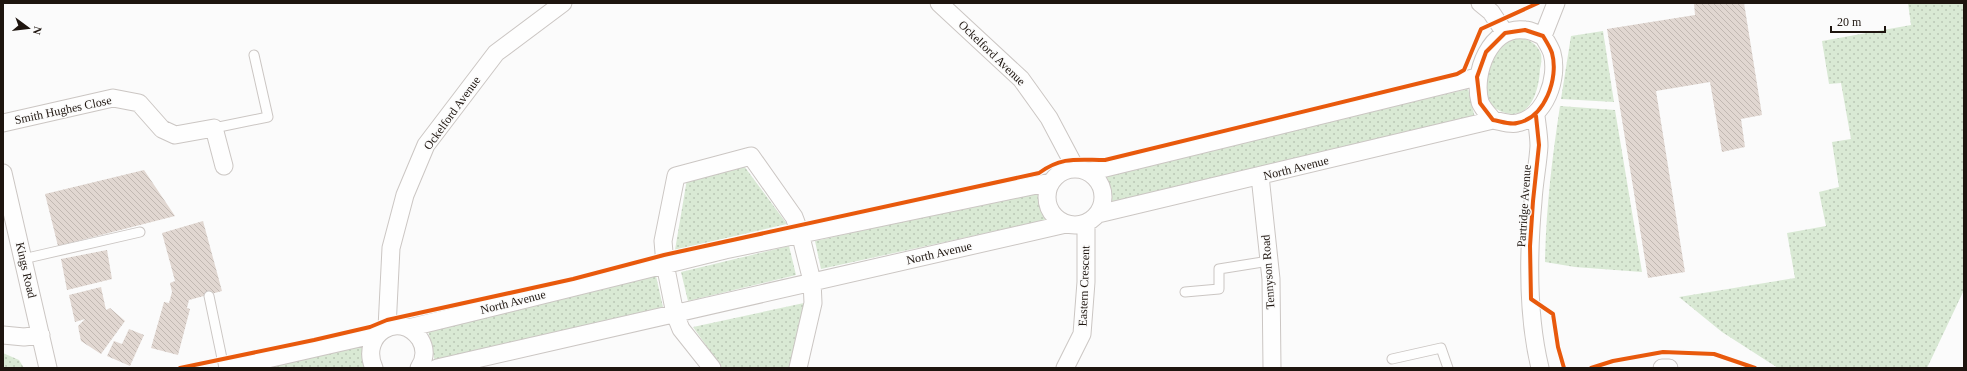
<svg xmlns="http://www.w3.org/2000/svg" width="1967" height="371" font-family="Georgia,serif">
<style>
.green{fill:url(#green-dots)}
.building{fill:url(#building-back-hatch)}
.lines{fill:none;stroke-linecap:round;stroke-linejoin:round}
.lane-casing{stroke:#cbc6c3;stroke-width:11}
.street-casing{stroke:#cbc6c3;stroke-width:19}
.lane{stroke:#fefefe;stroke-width:9}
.street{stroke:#fefefe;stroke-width:17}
.cycleway-casing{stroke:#fbfbfb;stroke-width:6}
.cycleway{stroke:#e8590c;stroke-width:4}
.labels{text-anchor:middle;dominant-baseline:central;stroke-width:3;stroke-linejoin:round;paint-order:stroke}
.street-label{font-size:12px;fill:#1e150f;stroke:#fbfbfb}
</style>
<defs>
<pattern id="green-dots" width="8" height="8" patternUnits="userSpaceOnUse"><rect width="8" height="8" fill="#d9e9d4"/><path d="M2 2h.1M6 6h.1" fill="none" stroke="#bac7b5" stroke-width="1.8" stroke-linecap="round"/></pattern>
<pattern id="building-back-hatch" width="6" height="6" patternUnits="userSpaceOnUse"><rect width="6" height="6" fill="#e1d7d1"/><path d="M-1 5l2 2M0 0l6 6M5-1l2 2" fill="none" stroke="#c1b8b2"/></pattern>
</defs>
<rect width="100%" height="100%" fill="#fbfbfb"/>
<path class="green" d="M1908 3H1964V290L1927 368H1778L1722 332 1679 297 1795 278 1787 233 1826 226 1819 192 1839 187 1832 142 1851 139 1841 83 1829 84 1822 41 1911 25Z
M1603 31 1614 102 1561 99 1571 36Z
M1515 37C1526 38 1537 42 1541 54 1542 58 1541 65 1540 69 1539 91 1530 124 1500 111 1495 108 1489 105 1486 99 1480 86 1493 51 1503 42 1506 40 1511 39 1515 37Z
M1468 89 1475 118 1112 203 1105 174Z
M1560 106 1615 110 1642 272 1575 267 1545 262C1546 209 1552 158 1560 106Z
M744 166 787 224 675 250 687 179Z
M1039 191 1045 220 821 269 815 241Z
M789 246 796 275 688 301 681 272Z
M656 276 663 307 435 362 428 330Z
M804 303 793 367 787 368H722L693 327Z
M361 344 367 368H261Z
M3 353 19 360 24 368H3Z"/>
<path class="building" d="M1694 3H1744L1762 115 1741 119 1745 147 1722 152 1710 82 1656 91 1685 272 1648 278 1607 29 1695 15Z
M144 170 175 216 58 246 45 194Z
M203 221 222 291 189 300 187 308 190 309 178 355 151 348 164 302 169 303 172 292 170 283 175 281 162 233Z
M107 250 112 279 67 290 61 259Z
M101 287 106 310 110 308 125 321 101 354 81 341 78 326 85 319 75 322 69 295Z
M129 329 144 335 130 366 107 356 114 341 122 344Z"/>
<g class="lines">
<g class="lane-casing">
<path id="lane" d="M214 128 268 117 254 55
M23 259 140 232
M1185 292 1219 289V269L1269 261
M209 296 224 368
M1392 359 1441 348 1448 368"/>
</g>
<g class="street-casing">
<path id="street" d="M939 3 1021 79 1049 118 1076 169
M1480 3 1491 12 1505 33
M1543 36 1556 3
M1536 116C1537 125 1539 136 1539 146 1538 164 1534 182 1533 201 1528 256 1527 314 1540 368
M3 123 113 98 139 103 162 129 175 135 214 128 224 166
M1047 197a28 28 0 1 1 56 0a28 28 0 1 1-56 0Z
M1089 172 1477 77
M3 173 48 368
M1260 176 1271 279 1272 368
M1098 214 1493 120C1500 121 1510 125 1517 123 1545 118 1559 78 1552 53 1550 47 1546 41 1543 36 1537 34 1531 30 1525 30 1490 25 1472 74 1480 102 1482 108 1489 115 1493 120
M387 328 391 248 405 195 426 145 496 53 563 3
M408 328 725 250 1051 182
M3 335 24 337 41 335
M228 368 377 334
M374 368C359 335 399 309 420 339 426 349 425 359 419 368
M437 368 1066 224
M712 368 681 329 675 314 665 264 663 241 676 176 751 156 794 217 800 233 812 281 813 303 798 368
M1065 368 1082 334 1086 282V223
M1662 368H1669"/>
</g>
<use href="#lane" class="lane"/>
<use href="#street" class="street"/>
<g class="cycleway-casing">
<path id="cycleway" d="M1525 30 1543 36C1546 41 1550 47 1552 53 1559 78 1545 118 1517 123 1510 125 1500 121 1493 120L1480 103 1477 77 1486 52 1505 33Z
M1536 116 1539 145 1533 201 1530 246 1531 299 1553 314 1558 347 1564 368
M180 368 314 340 370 327 387 320 573 279 664 255 1039 173C1062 156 1078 160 1105 160L1457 74 1464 70 1481 29 1538 3
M1591 368 1613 361 1663 352 1714 354 1755 368"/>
</g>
<use href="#cycleway" class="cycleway"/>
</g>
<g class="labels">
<g class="street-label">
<text transform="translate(992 53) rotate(44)">Ockelford Avenue</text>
<text transform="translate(63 110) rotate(-12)">Smith Hughes Close</text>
<text transform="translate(452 113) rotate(-54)">Ockelford Avenue</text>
<text transform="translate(1296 168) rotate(-14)">North Avenue</text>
<text transform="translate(1524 206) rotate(-86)">Partridge Avenue</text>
<text transform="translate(939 253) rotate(-13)">North Avenue</text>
<text transform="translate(26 270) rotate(77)">Kings Road</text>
<text transform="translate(1268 272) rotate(-94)">Tennyson Road</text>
<text transform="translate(1084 286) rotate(-88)">Eastern Crescent</text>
<text transform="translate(513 302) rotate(-14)">North Avenue</text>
</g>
</g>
<rect width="1967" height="371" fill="none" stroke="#1e150f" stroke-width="8"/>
<g transform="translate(28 28) rotate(105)" stroke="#fbfbfb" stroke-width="3" paint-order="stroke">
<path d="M0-3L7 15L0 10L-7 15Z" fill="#1e150f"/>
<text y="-6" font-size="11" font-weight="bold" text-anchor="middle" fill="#1e150f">N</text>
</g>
<path d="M1831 26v6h54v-6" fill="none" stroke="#1e150f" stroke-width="2"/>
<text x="1837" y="26" font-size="12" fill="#1e150f" stroke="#fbfbfb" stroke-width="3" paint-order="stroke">20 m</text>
</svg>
